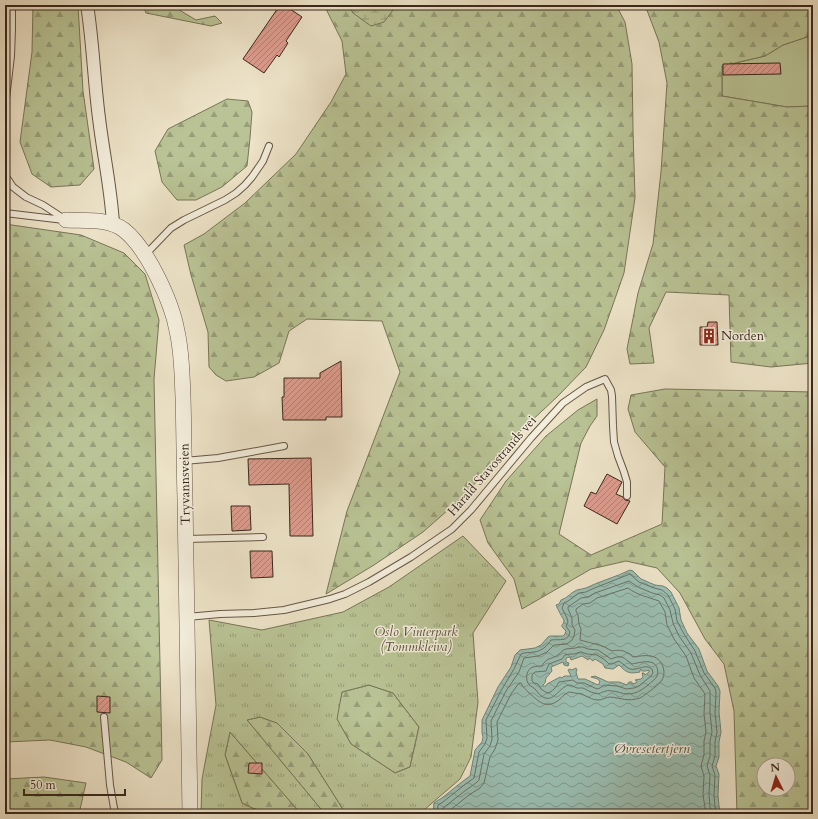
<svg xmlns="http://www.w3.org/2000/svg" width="818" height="819" font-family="Cardo,serif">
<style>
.grass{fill:#b9c395;stroke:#797558}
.forest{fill:url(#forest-firs);stroke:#797558;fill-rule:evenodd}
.wetland{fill:url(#wetland-marsh);stroke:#797558}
.park{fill:url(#park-tufts);stroke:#797558;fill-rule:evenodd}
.water{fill:url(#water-waves);stroke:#738275;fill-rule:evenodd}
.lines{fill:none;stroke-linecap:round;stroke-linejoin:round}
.shore{stroke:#6a7266;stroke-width:1}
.building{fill:url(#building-hatch);stroke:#39271c}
.service-casing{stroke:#665647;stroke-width:8}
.minor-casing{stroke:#665647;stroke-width:14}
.tertiary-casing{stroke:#665647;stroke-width:16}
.service{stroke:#f3eddb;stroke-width:6}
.minor{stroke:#f3eddb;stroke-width:12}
.tertiary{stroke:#f3eddb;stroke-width:15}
.labels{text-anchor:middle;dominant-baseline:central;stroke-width:3;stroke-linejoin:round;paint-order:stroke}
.poi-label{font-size:13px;fill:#39271c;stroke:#f3eddb;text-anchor:start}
.street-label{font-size:13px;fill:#39271c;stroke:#f3eddb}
.park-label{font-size:13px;font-style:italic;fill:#594e3a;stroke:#f3eddb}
.water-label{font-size:14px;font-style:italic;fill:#565449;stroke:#f3eddb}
</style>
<defs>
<pattern id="forest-firs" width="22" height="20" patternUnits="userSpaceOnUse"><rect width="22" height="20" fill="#b9c395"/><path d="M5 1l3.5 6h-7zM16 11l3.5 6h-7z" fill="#979e79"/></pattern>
<pattern id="wetland-marsh" width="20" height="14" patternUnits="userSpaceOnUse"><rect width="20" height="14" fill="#b9c395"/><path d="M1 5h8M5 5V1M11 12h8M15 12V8" fill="none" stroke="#979e79"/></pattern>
<pattern id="park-tufts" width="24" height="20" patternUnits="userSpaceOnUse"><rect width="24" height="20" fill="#b9c395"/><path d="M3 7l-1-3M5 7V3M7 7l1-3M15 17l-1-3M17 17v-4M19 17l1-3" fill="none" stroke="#979e79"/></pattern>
<pattern id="water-waves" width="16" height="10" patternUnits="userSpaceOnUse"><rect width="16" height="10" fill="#9abeb1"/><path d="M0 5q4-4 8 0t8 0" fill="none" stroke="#7f9a8f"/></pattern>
<pattern id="building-hatch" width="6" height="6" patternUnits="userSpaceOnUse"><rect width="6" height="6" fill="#de9d90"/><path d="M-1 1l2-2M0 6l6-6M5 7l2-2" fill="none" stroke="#b58075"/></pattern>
</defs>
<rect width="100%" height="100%" fill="#ede3c8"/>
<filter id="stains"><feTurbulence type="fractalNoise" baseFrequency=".005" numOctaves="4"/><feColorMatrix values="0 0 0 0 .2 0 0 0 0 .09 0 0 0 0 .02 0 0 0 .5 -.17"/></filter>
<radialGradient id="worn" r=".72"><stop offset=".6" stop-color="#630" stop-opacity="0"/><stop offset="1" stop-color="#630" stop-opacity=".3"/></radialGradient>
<path class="grass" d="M813 35V106L787 107 722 96V66L765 56 783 45Z"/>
<path class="forest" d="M33 5H78L83 91 94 169 80 185 51 187 32 174 20 142 32 52Z
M143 5H171L196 20 215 16 222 23 211 26 146 13Z
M324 5H349L353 13 393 10V5H616L625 22 632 64 633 130 635 198 624 273 604 330 586 367 557 397 512 439 465 495 423 532 374 565 326 594 347 511 400 372 382 321 307 319 289 331 279 363 254 377 226 381 216 375 209 367 208 332 191 275 184 245 204 234 245 203 296 154 331 102 346 74 342 41Z
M645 5H813V35L783 45 765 56 722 66V96L787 107 813 106V363L771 367 731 362 729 295 666 292 649 328 654 363 630 364 627 349 638 293 653 244 661 172 667 83 659 42Z
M227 99 248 101 252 112 250 138 247 166 222 187 196 200H177L162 182 155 151 168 129Z
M5 224 81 235 124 253 145 274 159 320 154 379 162 760 151 778 126 762 86 747 50 740 5 742Z
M665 389 813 392V814H737L734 711 724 664 705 639 680 593 657 568 626 561 591 569 522 609 514 579 488 543 480 520 506 481 546 436 578 410 597 399V416L590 426 581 443 559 534 591 555 662 524 665 467 635 432 628 409 631 395ZM764 765H788V789H764Z
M369 685 393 693 419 727 410 767 395 773 351 744 336 718 342 692Z
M260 717 277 723 308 754 346 814H325L247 720Z
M230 732 301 814H271L252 808 242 803 225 755Z
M44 777 86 783 79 814H5V779Z"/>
<path class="wetland" d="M349 5H393V10L384 22 371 26 353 13Z"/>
<path class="park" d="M463 536 506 581 473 633 478 702 471 757 460 779 424 810 422 814H346L308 754 277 723 260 717 247 720 325 814H301L230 732 225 755 242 803 252 808 271 814H201L202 779 216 705 209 620 262 630 343 612 389 587ZM369 685 393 693 419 727 410 767 395 773 351 744 337 719 342 692Z"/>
<path class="water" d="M630 570 633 571 641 579 655 585 663 586 667 588 671 592 679 608 681 620 687 633 699 649 707 671 718 686 720 691 719 712 721 732 719 742V757L716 766 719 774 718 795 719 806 721 814H433L434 803C436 801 439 800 442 798 452 790 460 783 470 776L475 750 482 742 483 737 482 733V720L498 687 511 667 515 655 520 650 535 648 541 645 548 637 550 636H563L565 634 566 631C558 623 564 627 564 620 563 619 557 608 556 605L559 604 561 600C568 598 571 592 577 590 580 589 583 589 586 588 600 581 616 577 630 570ZM582 656 588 660 589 658 593 661 595 659 603 664 605 668 613 669 619 665C627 673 629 674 640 672V670L641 669 642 671H646L649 670V672L645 675 644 673H642L643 677 641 679 635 680 637 681 636 683 632 684V682H629L627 685 619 682H608L595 676 591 677 598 679 600 682 598 685 585 679H578L576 672 577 670 576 668 572 670 570 669 568 670 571 676H564L562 678 560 677 547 684 546 686H543V685L545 683 546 678 552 671 551 667 563 662 564 665 568 666 569 663 566 662V658L570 657 571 660Z"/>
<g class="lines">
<path class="shore" d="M579 647H583L588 649 598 650 611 659C623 654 623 658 632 664 638 663 647 660 653 663 657 665 659 671 657 676 655 680 651 682 648 685 642 690 636 694 627 694 622 694 617 691 612 691 610 691 608 690 606 691 601 692 600 695 594 693 590 692 587 690 583 688 582 688 579 688 577 688 574 687 572 685 569 685 559 687 554 703 543 697 539 695 537 691 535 689 532 686 529 686 528 683 525 677 527 669 533 667 536 666 539 666 542 666 547 657 550 660 558 655 561 653 562 650 566 649 571 648 574 649 579 647Z
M581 652 587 654 597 655 605 660 609 664H612L619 661C623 663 626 668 630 669 638 671 645 663 652 669L653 673 651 676 639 686 634 688 626 689 618 686 604 685 600 688 597 689 584 683H577L573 680 559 682C556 687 553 692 547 693L541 689 538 684 534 683 532 681V675L535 672 546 671 549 664 562 659 565 655 570 654H574Z
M437 814 438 805 443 802 463 786 474 778 479 752 485 744 487 738 486 720 502 689 514 669 521 654C525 652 529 653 534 652 542 651 547 646 551 640 560 639 568 642 570 632L566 626 568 622 567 618 562 608 564 603 568 601 579 593 586 592 592 589 630 574 639 582 654 588 662 590 668 595 675 609 677 621 684 634 695 651 704 673 715 688 716 692 715 713 717 732 715 742V756L712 766 715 775 714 795 715 807 717 814
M442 814 443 808 466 790 476 783 479 780 484 754 490 746 492 739 491 721 506 691 519 672 524 658 538 656 547 652 554 645 567 644 572 640 574 636 575 630 572 625V618L568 609V607L581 598 588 597 595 593 629 581 638 587 652 593 660 595 664 598 670 610 673 623 679 636 691 653 700 675 710 691V713L712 732 710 741V756L707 766 710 775 709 795 710 807 712 814
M448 814 449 811 469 795 480 788 484 783 490 757 495 749 498 740 497 722 511 694 519 683H521C523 688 526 689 529 693 537 699 543 708 554 703 560 701 563 694 569 692 573 693 577 693 581 694 587 696 592 700 598 700 603 700 606 697 610 697 622 698 627 702 640 698 644 696 647 693 650 691 654 688 659 684 662 680 667 671 662 658 651 656 646 655 639 656 633 657 626 651 621 649 612 651 608 649 604 646 599 645 593 643 586 642 580 640L581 629 579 624 578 615 576 611V609L583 604 590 603 597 598 628 588C637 595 648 597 659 601L665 612 667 625 674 639 686 656 694 678 705 694 704 714 706 732 704 741V755L701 766 704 776 703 795 706 814"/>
</g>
<path class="building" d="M280 5H284L302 17 286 41 288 43 279 57 277 55 264 73 243 59Z
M780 63 781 74 723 75V64Z
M708 322H717L718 345H700V327H707Z
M341 361 342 417H326V420H283L282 397H284V378H320V373Z
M311 458 313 536H290L289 484 249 485 248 459Z
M607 474 622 482 616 494 623 497 625 500 630 501 617 524 584 506 591 492 596 494Z
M231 506H250L251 530 232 531Z
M250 551H272L273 577 251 578Z
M97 696 110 697V713L97 712Z
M249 763H262V774L248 773Z"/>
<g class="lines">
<g class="service-casing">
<path id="service" d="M5 107 11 56 12 29V5
M5 175 13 187 26 197 43 205 66 220
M5 213 64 220
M145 255 171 228 184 220 225 200 236 193 245 185 252 177 263 161 269 146
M184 461 218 458 284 446
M186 539 263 537
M187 617 220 614 254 613 284 610 330 599 345 594 369 582 411 557 452 529 471 510 531 438 563 403 586 387 605 379 611 390 612 396 613 426 614 442 618 456 624 472 627 482V496
M104 717 110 785 115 814"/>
</g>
<g class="minor-casing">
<path id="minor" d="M87 5C93 42 94 80 99 118 103 153 111 188 113 224"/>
</g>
<g class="tertiary-casing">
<path id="tertiary" d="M66 220C85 221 108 218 124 230 147 248 172 302 177 331 182 352 182 375 183 397 184 431 184 465 185 499 187 604 189 709 190 814"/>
</g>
<use href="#service" class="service"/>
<use href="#minor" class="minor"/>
<use href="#tertiary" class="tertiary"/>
</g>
<defs>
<g id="building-bare" transform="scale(1.2)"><path d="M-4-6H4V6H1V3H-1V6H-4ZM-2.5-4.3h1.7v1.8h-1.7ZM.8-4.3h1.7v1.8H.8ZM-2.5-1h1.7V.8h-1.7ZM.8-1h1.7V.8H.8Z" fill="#8f2418" stroke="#f3eddb" stroke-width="2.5" paint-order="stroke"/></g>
</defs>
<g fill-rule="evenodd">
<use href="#building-bare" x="709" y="336"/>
</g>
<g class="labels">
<g class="poi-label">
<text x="721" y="336">Norden</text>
</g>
<g class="street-label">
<text transform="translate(492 466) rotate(-49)">Harald Stavostrands vei</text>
<text transform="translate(185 484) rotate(-91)">Tryvannsveien</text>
</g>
<g class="park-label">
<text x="416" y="632">Oslo Vinterpark<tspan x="416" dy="15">(Tommkleiva)</tspan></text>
</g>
<g class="water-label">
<text x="652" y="748">Øvresetertjern</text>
</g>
</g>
<rect width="818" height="819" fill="none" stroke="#ede3c8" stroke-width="20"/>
<rect x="6" y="6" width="806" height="807" fill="none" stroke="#39271c" stroke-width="2"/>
<rect x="10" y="10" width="798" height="799" fill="none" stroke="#39271c"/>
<g transform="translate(776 777) rotate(355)"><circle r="19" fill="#f3eddb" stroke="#a99e8f"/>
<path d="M0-3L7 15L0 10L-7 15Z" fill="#8f2418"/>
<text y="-6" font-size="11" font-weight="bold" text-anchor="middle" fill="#39271c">N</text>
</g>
<path d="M24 789v6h101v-6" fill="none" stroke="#39271c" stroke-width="2"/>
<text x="30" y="789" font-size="12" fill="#39271c" stroke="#f3eddb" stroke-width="3" paint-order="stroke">50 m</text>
<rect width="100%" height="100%" filter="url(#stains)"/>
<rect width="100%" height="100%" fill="url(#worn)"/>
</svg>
